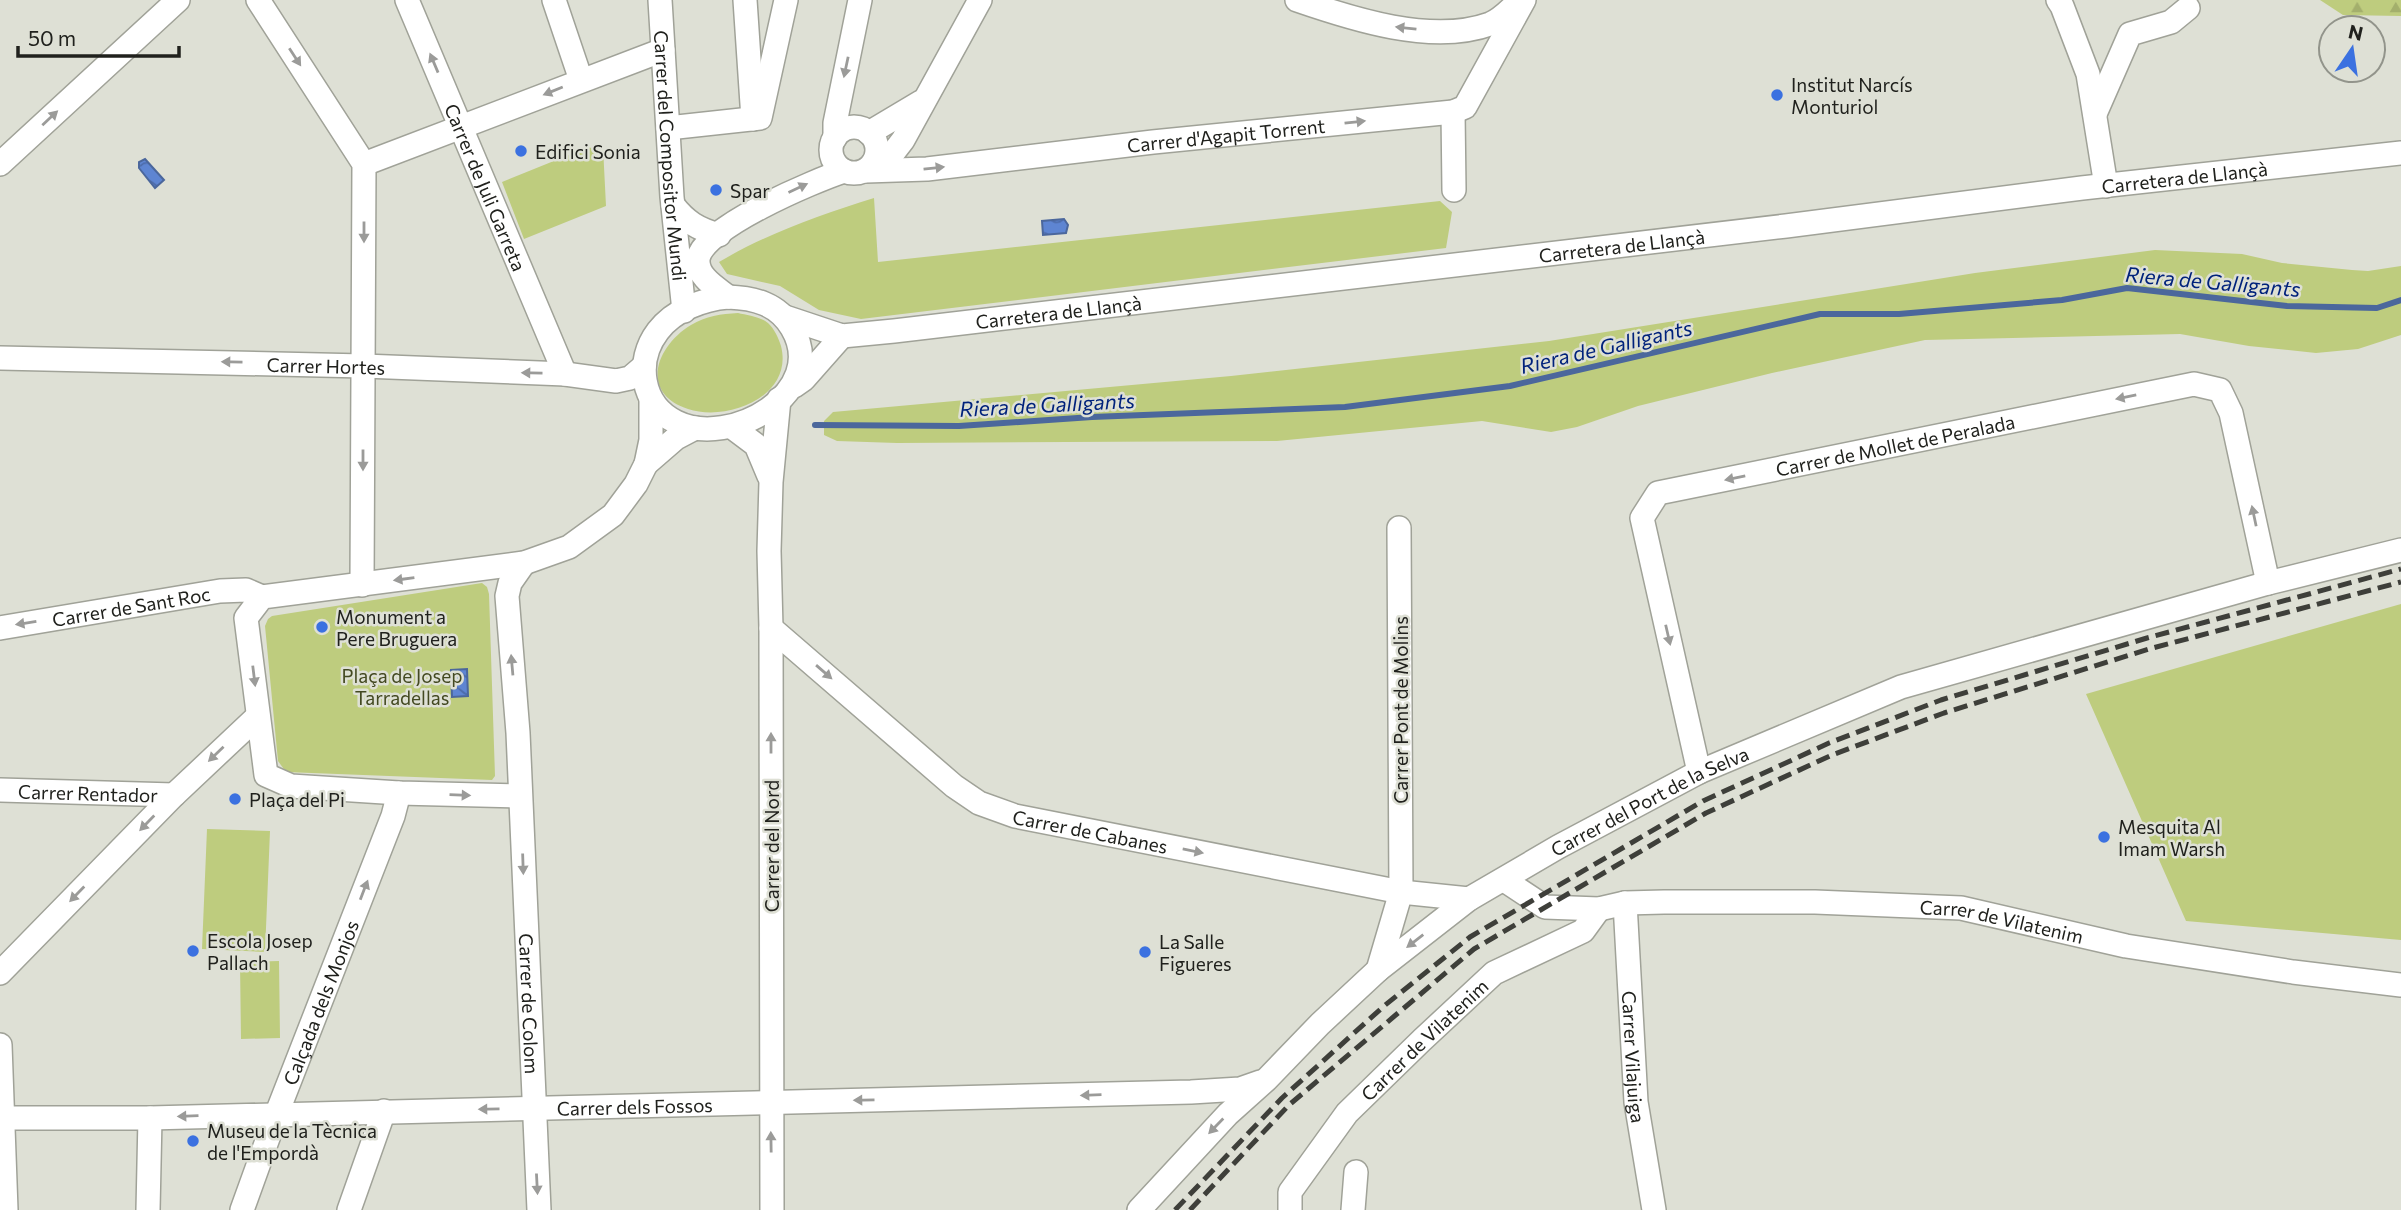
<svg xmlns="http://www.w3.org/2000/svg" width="2401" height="1210" font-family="Commissioner,sans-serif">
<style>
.green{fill:#becc7e}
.forest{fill:url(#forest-firs)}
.water{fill:url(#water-waves);stroke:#4b679c;stroke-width:2}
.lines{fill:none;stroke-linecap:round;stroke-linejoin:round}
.stream{stroke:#4b679c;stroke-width:6}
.minor-casing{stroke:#a0a298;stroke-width:26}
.minor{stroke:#fff;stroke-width:23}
.rail{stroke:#3e3f3a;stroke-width:5;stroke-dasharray:14 7;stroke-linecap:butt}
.oneway{fill:#9b9b99}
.poi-dot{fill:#3b71e0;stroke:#dee0d5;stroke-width:2.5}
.labels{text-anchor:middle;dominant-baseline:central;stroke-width:5;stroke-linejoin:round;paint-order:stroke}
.poi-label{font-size:19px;fill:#20211d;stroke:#dee0d5;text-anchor:start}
.street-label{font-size:19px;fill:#20211d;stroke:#dee0d5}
.park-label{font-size:19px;fill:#434921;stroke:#dee0d5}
.water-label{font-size:21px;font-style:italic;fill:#00227b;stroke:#dee0d5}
</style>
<defs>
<pattern id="forest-firs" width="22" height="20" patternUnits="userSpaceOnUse" patternTransform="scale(1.75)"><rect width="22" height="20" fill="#becc7e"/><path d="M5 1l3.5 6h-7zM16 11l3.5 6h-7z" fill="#a3af6c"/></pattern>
<pattern id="water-waves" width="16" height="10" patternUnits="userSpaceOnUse" patternTransform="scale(1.75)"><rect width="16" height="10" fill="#5e85d2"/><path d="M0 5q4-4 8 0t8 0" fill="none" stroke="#4d6caa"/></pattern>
</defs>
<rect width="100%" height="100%" fill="#dee0d5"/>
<path class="green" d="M603 147 606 206 524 239 502 182 586 148Z
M874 198 878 262 1440 201 1452 212 1446 248 861 319 819 310 780 286 727 274 719 262C768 233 820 215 874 198Z
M2155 250 2242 254 2282 263 2352 270 2368 271 2401 266V335L2358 349 2316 353 2249 346 2180 334 1925 340 1772 373 1638 406 1577 427 1551 432 1482 421 1277 441 897 443 837 441 824 435V421L833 412 1231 376 1549 341 1975 273Z
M738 313C747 315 761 317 768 323 774 328 779 339 781 346 794 397 727 422 688 409 639 393 656 346 691 325 706 316 721 314 738 313Z
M482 583 487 587 489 594 495 776 492 780 286 772 278 761 265 626 268 619 272 616Z
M2401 604V940L2186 921 2086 694Z
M207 829 270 831 265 952 202 949Z
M279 961 280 1038 241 1039 240 962Z"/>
<path class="forest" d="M2320 0H2401V16L2343 15Z"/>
<path class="water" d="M145 159 164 180 155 188 139 168V162Z
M1064 219 1068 225 1066 233 1043 235 1042 221Z
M467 669 468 696 452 697 451 670Z"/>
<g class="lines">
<path class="stream" d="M815 425 959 426 1092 417 1345 407 1510 386 1820 314H1899L2062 300 2127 288 2287 306 2377 308 2401 300"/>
<g class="minor-casing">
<g id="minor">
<path d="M258 0 364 164 362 585"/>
<path id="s1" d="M407 0 565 374"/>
<path d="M554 0 581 80"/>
<path id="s2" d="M660 0 672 197 684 311"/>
<path d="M745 0 753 119"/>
<path d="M1297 0C1352 19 1432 45 1490 24 1500 20 1508 12 1516 4"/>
<path d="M2058 0 2062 6 2088 74 2106 186"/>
<path d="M1453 112 1454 190"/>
<path d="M2095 114 2130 34 2171 22 2188 8"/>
<circle cx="854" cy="150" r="23"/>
<path d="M668 128 760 118 786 0"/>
<path d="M869 133 921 102"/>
<path d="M835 138V123L860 0"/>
<path d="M874 163 893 153 903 140 980 0"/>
<path d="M0 164 178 0"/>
<path d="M364 164 663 50"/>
<path id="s3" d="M866 171 927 169 1153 142 1453 112 1465 107 1524 0"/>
<path d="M673 205C686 222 698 229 719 235"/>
<path d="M728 297C755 298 778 304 792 328 830 392 730 449 676 422 641 405 635 361 658 331 674 310 703 299 728 297Z"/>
<path d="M728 297C717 288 697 277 698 260 699 229 816 180 844 171"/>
<path id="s4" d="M785 317 842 336 894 331 1786 226 2082 188 2401 153"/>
<path id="s5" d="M0 358 364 366 565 374 616 381 630 378 644 366"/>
<path d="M794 386 804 379 842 336"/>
<path d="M732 427 756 445 769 476"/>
<path d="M646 464 676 438 695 428"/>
<path id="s6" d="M524 563 510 583 507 596 518 733 539 1210"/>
<path id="s7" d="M0 628 220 591 246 590 262 597"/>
<path id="s8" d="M771 628 954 786 979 803 1015 816 1401 892 1469 899"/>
<path id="s9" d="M1699 772 1642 518 1658 493 2194 384 2220 390 2231 413 2268 583"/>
<path id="s10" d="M0 790 174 795"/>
<path d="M520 796 399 793 291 786 266 775 246 618 262 597 524 563 569 547 613 515 636 484 646 464 651 440V401"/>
<path id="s11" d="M1504 880 1545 907 1599 909 1625 903 1664 902H1815L1961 908 2126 946 2293 972 2401 985"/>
<path id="s12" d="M1625 903 1636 1102 1654 1210"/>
<path d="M1378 970 1401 892 1399 528"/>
<path d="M0 973 174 795 258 716"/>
<path d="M0 1045 6 1210"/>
<path id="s13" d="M0 1118H150L1191 1092 1240 1089 1260 1082"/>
<path d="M148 1210 150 1118"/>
<path id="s14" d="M242 1210 277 1113 393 816 399 793"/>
<path d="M349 1210 384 1111"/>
<path d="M772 1210 771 628 769 551 771 482 779 399"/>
<path id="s15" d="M1139 1210 1228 1114 1266 1080 1320 1024 1378 970 1469 899 1558 847 1699 772 1901 687 2268 583 2401 550"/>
<path id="s16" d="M1290 1210V1192L1347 1113 1422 1040 1494 973 1583 931 1599 909"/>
<path d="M1353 1210 1356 1172"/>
</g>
</g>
<use href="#minor" class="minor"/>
<path class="rail" d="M1175 1210 1282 1098 1384 1006 1470 937 1703 801 1829 743 1941 700 2147 638 2401 569
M1190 1210 1289 1105 1474 949 1706 813 1832 755 1944 713 2149 649 2401 582"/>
</g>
<defs><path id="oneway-solid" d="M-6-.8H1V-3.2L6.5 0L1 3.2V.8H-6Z" transform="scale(1.75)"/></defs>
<g class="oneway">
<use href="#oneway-solid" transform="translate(1406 28) rotate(-174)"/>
<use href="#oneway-solid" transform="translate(295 57) rotate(57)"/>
<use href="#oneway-solid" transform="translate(434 63) rotate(-113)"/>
<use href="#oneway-solid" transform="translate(846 67) rotate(102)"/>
<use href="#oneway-solid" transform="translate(553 91) rotate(158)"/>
<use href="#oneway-solid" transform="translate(50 118) rotate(-43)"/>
<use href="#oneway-solid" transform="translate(1355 122) rotate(-6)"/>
<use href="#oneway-solid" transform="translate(934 168) rotate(-6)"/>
<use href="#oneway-solid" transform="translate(798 188) rotate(-25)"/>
<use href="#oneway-solid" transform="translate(364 232) rotate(90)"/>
<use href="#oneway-solid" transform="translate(232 362) rotate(-179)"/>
<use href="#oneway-solid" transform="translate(532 373) rotate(-179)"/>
<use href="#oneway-solid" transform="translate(2126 397) rotate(168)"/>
<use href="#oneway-solid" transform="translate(363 460) rotate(90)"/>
<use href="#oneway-solid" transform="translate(1735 478) rotate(168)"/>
<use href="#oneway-solid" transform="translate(2254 516) rotate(-102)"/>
<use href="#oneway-solid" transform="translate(404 579) rotate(172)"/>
<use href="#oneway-solid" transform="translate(26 623) rotate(171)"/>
<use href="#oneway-solid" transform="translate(1668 635) rotate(77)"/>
<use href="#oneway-solid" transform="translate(512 665) rotate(-95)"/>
<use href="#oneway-solid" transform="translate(824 672) rotate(41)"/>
<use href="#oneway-solid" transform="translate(254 676) rotate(83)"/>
<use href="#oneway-solid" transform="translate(771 743) rotate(-90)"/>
<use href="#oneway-solid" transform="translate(216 754) rotate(136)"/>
<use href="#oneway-solid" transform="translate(460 795) rotate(2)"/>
<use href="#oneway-solid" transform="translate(147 823) rotate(134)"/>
<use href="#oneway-solid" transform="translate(1193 851) rotate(11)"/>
<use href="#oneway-solid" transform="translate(523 864) rotate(88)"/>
<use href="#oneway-solid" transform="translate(364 890) rotate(-69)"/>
<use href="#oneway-solid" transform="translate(77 894) rotate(134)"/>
<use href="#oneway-solid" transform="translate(1415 941) rotate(142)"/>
<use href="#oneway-solid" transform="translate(1091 1095) rotate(178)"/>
<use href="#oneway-solid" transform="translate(864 1100) rotate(179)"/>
<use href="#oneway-solid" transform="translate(489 1109) rotate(179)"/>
<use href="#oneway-solid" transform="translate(188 1116) rotate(178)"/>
<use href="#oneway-solid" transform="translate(1216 1126) rotate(134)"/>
<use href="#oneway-solid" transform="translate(771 1142) rotate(-91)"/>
<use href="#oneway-solid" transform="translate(537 1184) rotate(87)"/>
</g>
<g class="poi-dot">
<circle cx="1777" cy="95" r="7"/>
<circle cx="521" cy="151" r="7"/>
<circle cx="716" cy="190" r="7"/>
<circle cx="322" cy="627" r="7"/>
<circle cx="235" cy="799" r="7"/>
<circle cx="2104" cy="837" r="7"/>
<circle cx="193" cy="951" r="7"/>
<circle cx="1145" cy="952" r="7"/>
<circle cx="193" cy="1141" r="7"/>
</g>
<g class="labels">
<g class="poi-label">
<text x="1791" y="84">Institut Narcís<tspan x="1791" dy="22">Monturiol</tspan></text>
<text x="535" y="151">Edifici Sonia</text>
<text x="730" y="190">Spar</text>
<text x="336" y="616">Monument a<tspan x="336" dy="22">Pere Bruguera</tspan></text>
<text x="249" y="799">Plaça del Pi</text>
<text x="2118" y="826">Mesquita Al<tspan x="2118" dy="22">Imam Warsh</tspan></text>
<text x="207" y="940">Escola Josep<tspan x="207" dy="22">Pallach</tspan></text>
<text x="1159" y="941">La Salle<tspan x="1159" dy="22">Figueres</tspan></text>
<text x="207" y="1130">Museu de la Tècnica<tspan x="207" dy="22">de l'Empordà</tspan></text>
</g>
<g class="street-label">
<text stroke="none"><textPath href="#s3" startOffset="362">Carrer d'Agapit Torrent</textPath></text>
<text stroke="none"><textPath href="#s2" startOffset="156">Carrer del Compositor Mundi</textPath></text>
<text stroke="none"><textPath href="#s4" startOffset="1412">Carretera de Llançà</textPath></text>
<text stroke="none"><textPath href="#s1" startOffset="203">Carrer de Juli Garreta</textPath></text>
<text stroke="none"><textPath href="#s4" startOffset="845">Carretera de Llançà</textPath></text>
<text stroke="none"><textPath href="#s4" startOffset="278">Carretera de Llançà</textPath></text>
<text stroke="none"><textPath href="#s5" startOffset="326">Carrer Hortes</textPath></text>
<text stroke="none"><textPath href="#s9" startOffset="532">Carrer de Mollet de Peralada</textPath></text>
<text stroke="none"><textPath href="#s7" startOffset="133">Carrer de Sant Roc</textPath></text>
<text transform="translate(1400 710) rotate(-90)">Carrer Pont de Molins</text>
<text stroke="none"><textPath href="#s10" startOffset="88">Carrer Rentador</textPath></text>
<text stroke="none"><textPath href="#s15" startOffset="660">Carrer del Port de la Selva</textPath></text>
<text stroke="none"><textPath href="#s8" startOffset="387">Carrer de Cabanes</textPath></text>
<text transform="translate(771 846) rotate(-90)">Carrer del Nord</text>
<text stroke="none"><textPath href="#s11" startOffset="508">Carrer de Vilatenim</textPath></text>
<text stroke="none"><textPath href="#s14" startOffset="222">Calçada dels Monjos</textPath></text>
<text stroke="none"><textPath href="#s6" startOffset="446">Carrer de Colom</textPath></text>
<text stroke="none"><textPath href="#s16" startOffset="222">Carrer de Vilatenim</textPath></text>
<text stroke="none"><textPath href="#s12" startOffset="154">Carrer Vilajuiga</textPath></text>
<text stroke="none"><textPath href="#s13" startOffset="635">Carrer dels Fossos</textPath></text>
</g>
<g class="park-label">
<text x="402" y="675">Plaça de Josep<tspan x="402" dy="22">Tarradellas</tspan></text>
</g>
<g class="water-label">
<text transform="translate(2213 281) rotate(5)">Riera de Galligants</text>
<text transform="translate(1606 346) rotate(-13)">Riera de Galligants</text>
<text transform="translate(1047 404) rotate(-3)">Riera de Galligants</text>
</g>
</g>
<g transform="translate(2352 49) rotate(13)"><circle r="33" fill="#dee0d5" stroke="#92948b" stroke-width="2"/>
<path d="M0-5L12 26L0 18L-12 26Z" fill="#3b71e0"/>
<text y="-10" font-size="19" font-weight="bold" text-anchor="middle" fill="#20211d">N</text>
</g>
<path d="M18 46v10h161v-10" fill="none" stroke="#20211d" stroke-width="3.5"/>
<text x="28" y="46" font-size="21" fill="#20211d" stroke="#dee0d5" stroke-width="5" paint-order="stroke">50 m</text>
</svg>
